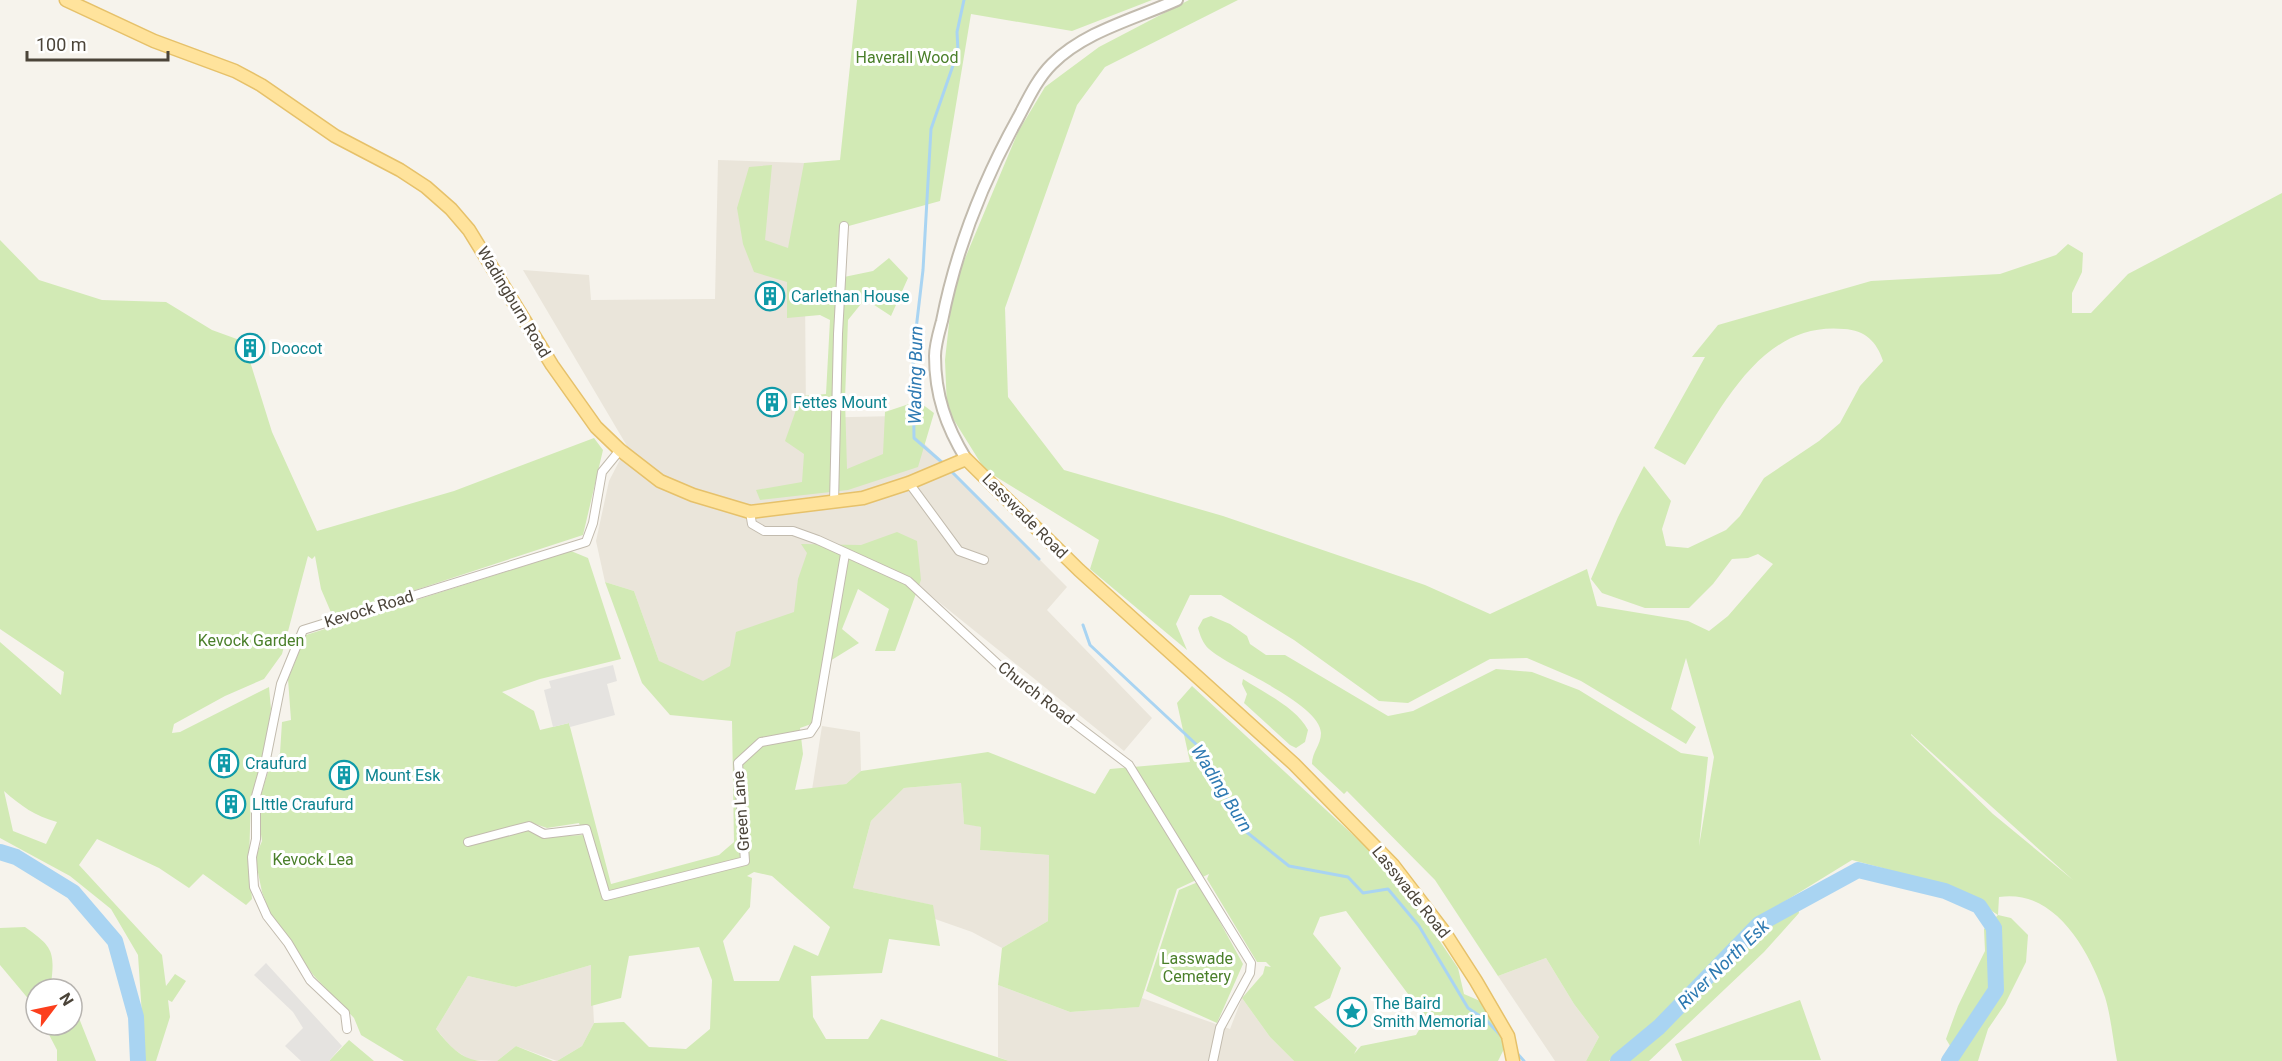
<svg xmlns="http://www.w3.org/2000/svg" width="2282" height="1061" font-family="Roboto,sans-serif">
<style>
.residential{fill:#eae5da}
.green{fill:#d2eab5;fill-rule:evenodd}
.parking{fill:#e5e3e0}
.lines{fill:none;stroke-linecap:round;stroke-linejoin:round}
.stream{stroke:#a9d4f2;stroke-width:3}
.river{stroke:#a9d4f2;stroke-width:16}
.minor-casing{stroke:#c2bbae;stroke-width:10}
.tertiary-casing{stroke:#c2bbae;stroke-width:14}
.primary-casing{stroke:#e6c16a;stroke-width:15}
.minor{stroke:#fff;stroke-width:8}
.tertiary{stroke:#fff;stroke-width:10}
.primary{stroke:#ffe39c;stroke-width:12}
.labels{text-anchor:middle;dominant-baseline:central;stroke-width:6;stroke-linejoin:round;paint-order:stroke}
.park-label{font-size:16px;fill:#4a7f2a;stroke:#fff}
.culture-label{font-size:16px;fill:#0d838f;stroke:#fff;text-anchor:start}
.street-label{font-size:16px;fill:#4b4439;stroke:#fff}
.water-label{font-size:18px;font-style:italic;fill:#2e7ab2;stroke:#fff}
</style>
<rect width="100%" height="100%" fill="#f6f3ec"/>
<path class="residential" d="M718 160 804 163 806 418 897 416 1067 587 1047 610 1152 718 1124 751 873 549 797 643 699 708 659 661 634 591 605 582 596 541 609 481 627 446 523 270 589 275 591 300 715 299Z
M822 726 860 732 861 771 846 784 812 790Z
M961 783 964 823 981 827 980 850 1049 855 1048 921 1002 948 972 932 935 919 932 905 853 888 871 821 904 788Z
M1546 958 1574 1004 1599 1037 1586 1061H1555L1498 976Z
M591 965 594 1023 582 1046 557 1061 516 1046 497 1061 470 1060 452 1048 436 1029 468 976 516 987Z
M998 985 1070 1012 1138 1007 1142 998 1230 1029 1242 998 1270 1037 1294 1061H1009L998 1057Z"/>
<path class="green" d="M857 0H1152L1072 31 971 14 940 201 845 227 844 277 873 271 889 258 908 278 891 316 865 299 848 320 845 399 847 469 883 454 885 412 918 401 934 413 918 467 848 490 760 500 756 490 802 482 804 454 785 441 801 396 826 394 830 320 820 315 787 318V282L754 272 743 244 737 208 749 167 772 165 765 240 788 248 804 163 840 160Z
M1189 0H1238L1105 67 1077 105 1005 308 1008 397 1064 470 1223 516 1425 585 1490 614 1587 569 1597 606 1688 621 1709 631 1728 616 1773 564 1758 554 1748 558 1732 559 1713 584 1689 608H1645L1602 593 1591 579 1618 517 1644 466 1671 501 1662 529 1666 546 1688 548 1726 530 1740 516 1764 478 1819 441 1840 423 1860 386 1883 361C1877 342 1865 330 1844 329 1762 321 1723 406 1685 465L1654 448 1705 357H1692L1718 325 1871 281 2000 274 2056 255 2068 244 2083 253 2082 272 2072 293V313H2091L2128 274 2282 193V1061H2117C2113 1040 2111 1017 2105 997 2090 952 2055 888 1999 897L1998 915 2011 918 2028 935 2026 962 2005 1004 1988 1029 1978 1061H1959L1946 1039 1958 1006 1985 951 1984 929 1998 915C1955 884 1903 874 1852 860L1756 919 1660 1018 1609 1061H1586L1599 1037 1574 1004 1546 958 1498 976 1435 880 1347 791 1344 794 1312 764C1312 752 1321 745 1321 733 1320 703 1230 668 1209 649 1203 644 1200 635 1198 628L1203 619 1211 616 1230 624 1247 636 1250 644 1266 655H1285L1388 716 1413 711 1496 669 1532 672 1579 690 1681 753 1708 757 1699 846 1714 757 1686 658 1671 709 1696 727 1686 744 1581 681 1527 658 1490 659 1408 703 1379 701 1294 640 1221 595H1190L1176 624 1187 650 1090 569 1099 540 985 470 947 409 945 360 953 287 1018 132 1045 87 1099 47ZM1911 735V734L2073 880 1993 814Z
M0 240 39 280 102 300 166 302 212 330 256 346 255 352 248 355 272 432 317 531 454 491 594 438 603 450 583 535 333 617 321 589 315 556 312 559 308 556 282 654 264 679 225 696 174 724 172 733 180 732 269 687 271 709 262 764 251 796 249 861 252 899 246 905 203 874 189 888 159 868 97 839 79 865 162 955 166 986 175 974 186 981 172 1002 168 1000 170 1017 156 1061H145L138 955 111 909 70 876 0 838V642L61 695 64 672 0 629ZM4 791C21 806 35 816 57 822L46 844 13 831Z
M897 532 917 541 921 580 895 651H875L889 609 858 589 842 629 859 643 830 661 817 722 800 728 803 754 795 790 846 784 861 771 988 752 1095 794 1110 769 1190 762 1177 703 1192 686 1392 871 1458 968 1464 994 1480 1001 1506 1045 1498 1061H1294L1270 1037 1242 998 1263 974 1265 966 1271 967 1266 962H1257L1207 879 1209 874 1177 889 1139 1007 1070 1012 998 985 1002 948 1048 921 1049 855 980 850 981 827 964 824 961 783 904 788 871 821 853 888 933 905 940 946 889 939 882 973 811 976 813 1017 826 1039H868L881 1019 1009 1061H557L582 1046 594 1023 624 1022 649 1047 686 1049 710 1029 712 980 699 947 629 956 621 998 591 1006V965L516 987 468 976 436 1029C449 1045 460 1059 481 1061H404L361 1035 354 1018 314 976 272 919 262 892 255 858 262 841 258 815 260 798 270 765 280 753 282 722 291 720 288 679 306 635 571 551 588 558 621 659 540 679 502 692 534 711 540 730 569 723 611 884 719 855 734 842 732 721 670 715 642 683 605 582 634 591 659 661 703 681 730 666 736 632 794 612 798 579 807 553 801 544 861 545ZM529 822 547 828 579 823 583 835 545 837 530 830 488 840 466 839ZM754 872 772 876 830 927 818 956 794 945 779 981H734L723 941 750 907 752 878 747 876ZM1346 911 1426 1018 1416 1035 1361 1046 1354 1054 1357 1048 1314 1007 1330 998 1341 968 1313 934 1320 917Z
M1243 679C1264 693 1296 707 1308 730L1305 742 1296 748 1290 745 1244 703 1247 694 1242 684Z
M1198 882 1243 964 1217 1023 1146 991 1179 890Z
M1798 906 1799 913 1764 952 1649 1061H1628L1762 933Z
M25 927C53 947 55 951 51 985L55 989H36V1008L0 965V928Z
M1800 1000 1821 1060 1682 1061 1675 1044Z
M72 1002 73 1003 96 1061H57V1050L44 1025H72Z
M349 1040 374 1061H329Z
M516 1046 553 1061H497Z"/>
<path class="parking" d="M613 665 617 681 607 684 615 715 570 727 569 723 553 727 544 690 551 688 549 681Z
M266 963 342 1046 329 1061H301L285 1046 303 1028 293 1012 254 975Z"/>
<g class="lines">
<path class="stream" d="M944 464 914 438 913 355 923 270 931 129 958 51 957 32 964 0
M949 469 1039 559
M1083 625 1090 645 1198 746 1244 830 1289 866 1348 877 1363 893 1388 889 1419 926 1468 1008 1486 1020 1503 1038
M1516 1052 1524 1061"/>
<path class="river" d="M0 852 16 857 73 892 115 941 136 1017 138 1061
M1618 1061 1659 1027 1759 924 1858 870 1945 891 1979 906 1994 928 1996 990 1949 1061"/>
<g class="minor-casing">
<path id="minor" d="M909 483 959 551 984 560
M834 503 838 334 844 226
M750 512 752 524 764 531H793L818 540 908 581 1004 670 1129 765 1251 963 1250 973 1220 1028 1213 1061
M468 842 529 826 544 834 586 829 606 896 745 861 738 763 761 742 810 733 816 724 845 554
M347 1029 345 1013 310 980 288 943 267 916 254 887 252 857 256 839V796L265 764 281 684 303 630 586 542 593 523 602 472 620 450"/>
</g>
<g class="tertiary-casing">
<path id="tertiary" d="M966 459C946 426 935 395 935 356 935 345 939 332 942 321 956 250 983 181 1018 118 1028 99 1037 79 1052 64 1085 31 1135 19 1177 0"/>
</g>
<g class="primary-casing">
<path id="primary" d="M66 0 154 41 235 71 261 85 335 136 400 170 426 187 451 209 469 230 552 365 596 427 620 450 660 481 693 495 750 512 863 498 909 483 966 459 1079 570 1294 764 1393 865 1445 933 1476 981 1508 1036 1513 1061"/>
</g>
<use href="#minor" class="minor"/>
<use href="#tertiary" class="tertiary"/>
<use href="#primary" class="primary"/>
</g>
<defs>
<g id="building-ring" transform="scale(1.5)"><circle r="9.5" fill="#fff" stroke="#0f9aa8" stroke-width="1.5"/><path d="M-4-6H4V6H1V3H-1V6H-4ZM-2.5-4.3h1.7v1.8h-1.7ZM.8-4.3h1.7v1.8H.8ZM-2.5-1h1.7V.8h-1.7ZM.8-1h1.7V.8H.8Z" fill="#0f9aa8"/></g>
<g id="sight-ring" transform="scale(1.5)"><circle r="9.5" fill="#fff" stroke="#0f9aa8" stroke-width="1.5"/><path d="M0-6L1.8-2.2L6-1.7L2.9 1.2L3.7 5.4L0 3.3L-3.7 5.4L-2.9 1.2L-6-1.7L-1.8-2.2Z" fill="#0f9aa8"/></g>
</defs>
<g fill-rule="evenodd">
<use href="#building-ring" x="770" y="296"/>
<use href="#building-ring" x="250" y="348"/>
<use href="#building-ring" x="772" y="402"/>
<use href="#building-ring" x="224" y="763"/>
<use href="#building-ring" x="344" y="775"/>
<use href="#building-ring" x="231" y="804"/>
<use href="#sight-ring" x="1352" y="1012"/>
</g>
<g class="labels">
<g class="park-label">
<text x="907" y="57">Haverall Wood</text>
<text x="251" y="640">Kevock Garden</text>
<text x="313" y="859">Kevock Lea</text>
<text x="1197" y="958">Lasswade<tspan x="1197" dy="18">Cemetery</tspan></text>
</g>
<g class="culture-label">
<text x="791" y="296">Carlethan House</text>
<text x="271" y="348">Doocot</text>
<text x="793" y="402">Fettes Mount</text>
<text x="245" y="763">Craufurd</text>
<text x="365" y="775">Mount Esk</text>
<text x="252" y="804">LIttle Craufurd</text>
<text x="1373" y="1003">The Baird<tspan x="1373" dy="18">Smith Memorial</tspan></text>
</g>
<g class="street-label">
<text transform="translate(514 302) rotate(59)">Wadingburn Road</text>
<text transform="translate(1025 516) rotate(45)">Lasswade Road</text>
<text transform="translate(369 609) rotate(-17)">Kevock Road</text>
<text transform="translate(1036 693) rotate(38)">Church Road</text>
<text transform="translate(741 811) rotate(-94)">Green Lane</text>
<text transform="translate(1411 892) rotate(51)">Lasswade Road</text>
</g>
<g class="water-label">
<text transform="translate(915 375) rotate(-89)">Wading Burn</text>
<text transform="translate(1222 788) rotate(58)">Wading Burn</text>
<text transform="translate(1723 964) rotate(-44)">River North Esk</text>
</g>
</g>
<g transform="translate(54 1007) rotate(58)"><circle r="28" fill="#ffffff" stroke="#b7b4b0" stroke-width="1.5"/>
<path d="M0-4.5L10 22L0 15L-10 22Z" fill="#fc3f1d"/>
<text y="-9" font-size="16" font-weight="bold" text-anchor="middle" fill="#4b4439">N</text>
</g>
<path d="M27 51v9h141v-9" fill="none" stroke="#4b4439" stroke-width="3"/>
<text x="36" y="51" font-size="18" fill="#4b4439" stroke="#ffffff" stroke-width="4.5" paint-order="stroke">100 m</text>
</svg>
